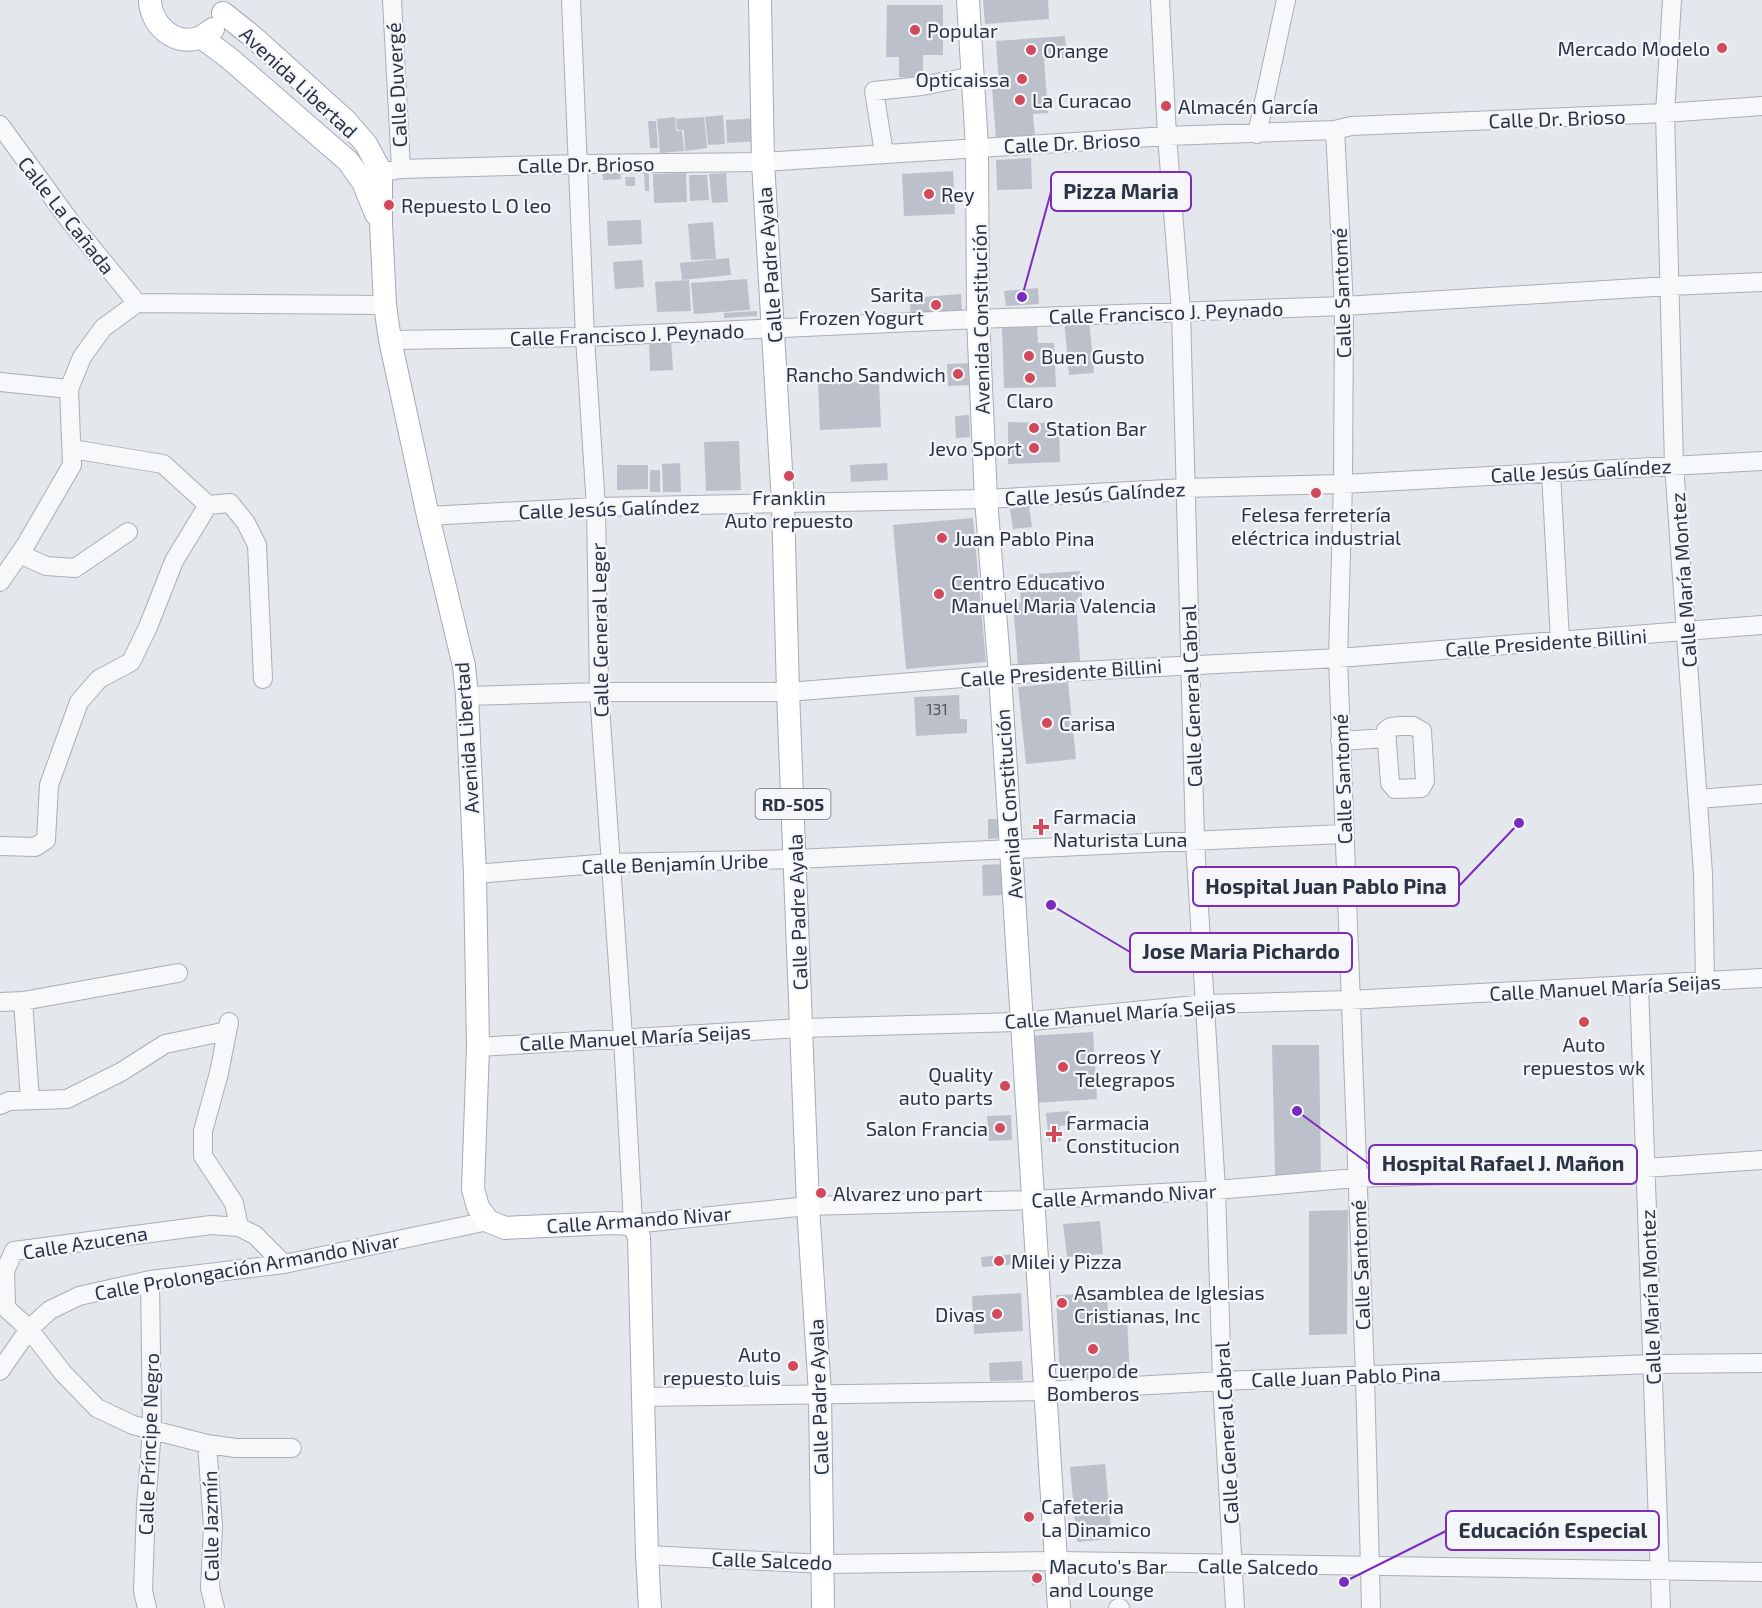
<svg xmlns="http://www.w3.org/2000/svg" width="1762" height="1608" font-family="'Exo 2',sans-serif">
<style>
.building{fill:#bbc0ca}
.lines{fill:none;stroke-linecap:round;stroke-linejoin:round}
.minor-casing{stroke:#a9aeb7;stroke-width:20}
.major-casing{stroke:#a3abb8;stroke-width:24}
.minor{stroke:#f7f8fa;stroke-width:18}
.major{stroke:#fff;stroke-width:22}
.poi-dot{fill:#d1495b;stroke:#f4f6f9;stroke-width:2}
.labels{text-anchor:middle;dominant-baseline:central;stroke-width:4.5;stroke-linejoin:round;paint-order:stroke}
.number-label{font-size:16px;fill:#4f5766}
.shield{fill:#f4f6f9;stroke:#676e7b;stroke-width:1.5}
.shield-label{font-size:18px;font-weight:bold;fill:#2b3445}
.poi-label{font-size:20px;fill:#2b3445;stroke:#f4f6f9;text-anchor:start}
.street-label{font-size:20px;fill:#2b3445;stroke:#f4f6f9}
.leader{fill:none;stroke:#7b2cbf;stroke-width:2}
.callout-dot{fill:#7b2cbf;stroke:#f4f6f9;stroke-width:2}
.callout{fill:#f4f6f9;stroke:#7b2cbf;stroke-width:2}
.callout-label{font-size:21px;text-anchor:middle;font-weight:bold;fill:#2b3445}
</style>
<rect width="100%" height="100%" fill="#e4e7ec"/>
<path class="building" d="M983 0H1048L1049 19 985 24Z
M887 5H943V55H923V78L899 77V57H886Z
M1065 36 1067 58 1044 60 1048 113 1033 114 1035 136 996 139 992 87H999L996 41Z
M723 115 725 144 708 145 705 117Z
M675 117 676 131H682L684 151 660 153 657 119Z
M704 117 707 148 685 151 684 130H677L676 119Z
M759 118 761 141 727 143 726 120Z
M648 121H656L658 148H650Z
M1031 158 1032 189 997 190 996 160Z
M620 168 621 179 603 180 602 169Z
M953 171 955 214 904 216 902 174Z
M644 173H649V191H645Z
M686 173 687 202 654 203 653 174Z
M726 173 728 202 712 203 709 174Z
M689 175H707L709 200 690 201Z
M625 177H635V186H626Z
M641 220 642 244 608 246 607 221Z
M713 222 716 259 691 260 688 224Z
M729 258 731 275 682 280 680 263Z
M642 260 644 287 615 289 613 262Z
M747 279 750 310 694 314 691 283Z
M689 280 691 311 657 312 655 282Z
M1038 288 1039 304 1006 306 1004 291Z
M961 294 962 313 911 317 909 298Z
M757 311V316L724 318V313Z
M1089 318 1094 373 1069 375 1064 319Z
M1037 327 1038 343H1054L1056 387 1004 388 1002 328Z
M671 339 673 370 650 371 649 340Z
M968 363 970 385 948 386 947 364Z
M879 381 881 427 820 430 818 384Z
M969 415 970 437 956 438 955 416Z
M1008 422 1059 423 1060 462 1008 464Z
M739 441 741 490 706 491 704 442Z
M680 463 681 492H663L662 464Z
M887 463 888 480 851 482 850 465Z
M617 465H648V489L617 490Z
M650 470H660V492H650Z
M1029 506 1032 527 1013 529 1010 509Z
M973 518 986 662 906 669 893 525Z
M1080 571 1082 597 1076 600 1080 661 1018 665 1013 604 1021 603 1019 575Z
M1068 682 1076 759 1026 764 1018 687Z
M959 695 960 719H967V733L916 736 914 697Z
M988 819H1002V838L988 839Z
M1049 823 1050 831 1033 832 1032 824Z
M1002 864 1003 895 983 896 982 865Z
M1093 1032 1097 1099 1034 1103 1029 1036Z
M1272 1045H1319L1321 1176H1275Z
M1069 1111 1070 1125 1059 1126 1061 1141 1049 1142 1046 1113Z
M1011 1115 1012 1140 989 1141 987 1116Z
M1348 1210 1347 1334 1309 1335V1211Z
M1100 1221 1103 1254 1067 1257 1063 1224Z
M1017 1254V1264L982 1267 981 1257Z
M1021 1293 1023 1331 974 1334 972 1296Z
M1107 1293 1108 1317H1127L1130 1378 1060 1381 1056 1295Z
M1022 1361 1023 1380 990 1381 989 1363Z
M1105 1464 1112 1539 1077 1542 1070 1467Z
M1023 1513H1036V1521L1023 1522Z
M1041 1571 1043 1584 1032 1586 1031 1572Z"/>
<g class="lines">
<g class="minor-casing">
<path id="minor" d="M392 0 401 169
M571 0 585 337 596 507 599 692 623 1037 633 1224 808 1206 1032 1200 1216 1190 1356 1178 1645 1168 1762 1160
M1160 0 1167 136 1181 311 1195 841 1216 1190 1222 1381 1235 1608
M1672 0 1665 113 1674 465 1703 874 1705 981
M0 125 69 220 137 303
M1335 130 1344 306 1343 484 1338 658 1365 1376 1371 1608
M1257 134 1286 0
M884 153 874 91 922 86 973 76
M381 172 401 169 578 164 763 162 1167 136 1335 130 1351 126 1665 113 1762 106
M390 340 585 337 978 319 1344 306 1669 286 1762 282
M0 382 69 389
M72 449 163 464 208 505 230 503 246 523 257 545 263 679
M1551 472 1560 641
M428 516 596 507 986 499 1185 488 1343 484 1762 461
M20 554 46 566 75 568 128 532
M0 582 25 546 72 465 69 389 82 357 103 328 137 303 385 305
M467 696 599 692H788L1000 675 1338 658 1762 625
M1400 726H1413L1422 731 1425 781 1421 788 1395 789 1390 783 1386 730 1391 727Z
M1340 741 1387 738
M1698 799 1762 794
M0 846 35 847 46 840 49 785 79 702 99 679 131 662 148 627 174 561 208 505
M475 874 610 863 795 859 1343 834
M1639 985 1661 1608
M23 1001 30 1100
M0 1002 23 1001 178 973
M229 1022 219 1073 203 1131V1156L234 1203 239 1227
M478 1047 802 1028 1022 1022 1206 1004 1349 1000 1762 978
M0 1105 9 1101 67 1099 121 1072 165 1044 227 1031
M284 1264 255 1235 239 1227 211 1225 14 1251 5 1271 6 1308 29 1329 63 1373 97 1408 133 1425 207 1444 236 1448H292
M0 1371 29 1329 50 1310 79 1296 150 1280 284 1264 488 1221
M642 1397 1044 1391 1222 1381 1652 1364 1762 1363
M207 1444 213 1526 210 1588 215 1608
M647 1555 824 1564 1057 1561 1762 1572
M147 1608 143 1591 146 1506 152 1430 150 1280
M1118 1608H1120"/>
</g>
<g class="major-casing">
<path id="major" d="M150 0C150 24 175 48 201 37 205 35 209 31 213 29
M760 0 763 162 783 504 788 692 808 1206 820 1393 823 1608
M968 0 977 147 978 319 986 499 1000 675 1059 1608
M223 13 252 36 346 121 366 144 381 172V224L385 305 390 340 428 516 464 666 467 696 475 874 478 1047 473 1189 478 1207 488 1221 505 1228 612 1223 633 1224 639 1237 647 1555 650 1608
M201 37 229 58 348 161 363 182 376 214"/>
</g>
<use href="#minor" class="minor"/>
<use href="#major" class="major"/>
</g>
<g class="poi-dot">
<circle cx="915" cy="30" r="6"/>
<circle cx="1722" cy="48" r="6"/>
<circle cx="1031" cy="50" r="6"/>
<circle cx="1022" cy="79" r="6"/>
<circle cx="1020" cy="100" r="6"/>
<circle cx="1166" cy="106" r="6"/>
<circle cx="929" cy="194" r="6"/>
<circle cx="389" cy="205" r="6"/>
<circle cx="936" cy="305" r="6"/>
<circle cx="1029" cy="356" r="6"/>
<circle cx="958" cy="374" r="6"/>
<circle cx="1030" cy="378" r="6"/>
<circle cx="1034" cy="428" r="6"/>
<circle cx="1034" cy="448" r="6"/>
<circle cx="789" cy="476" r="6"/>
<circle cx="1316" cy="493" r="6"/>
<circle cx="942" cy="538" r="6"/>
<circle cx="939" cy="594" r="6"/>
<circle cx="1047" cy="723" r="6"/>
<path d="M1038 818h6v6h6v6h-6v6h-6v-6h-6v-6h6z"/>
<circle cx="1584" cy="1022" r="6"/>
<circle cx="1063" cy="1067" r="6"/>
<circle cx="1005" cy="1086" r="6"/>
<circle cx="1000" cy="1128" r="6"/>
<path d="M1051 1125h6v6h6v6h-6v6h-6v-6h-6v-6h6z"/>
<circle cx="821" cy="1193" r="6"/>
<circle cx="999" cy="1261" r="6"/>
<circle cx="1062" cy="1303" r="6"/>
<circle cx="997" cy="1314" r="6"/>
<circle cx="1093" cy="1349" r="6"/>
<circle cx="793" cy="1366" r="6"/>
<circle cx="1029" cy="1517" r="6"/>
<circle cx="1037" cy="1578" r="6"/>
</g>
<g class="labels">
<g class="number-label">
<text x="937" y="708">131</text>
</g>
<rect class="shield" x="755.5" y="789" width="75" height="30" rx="4.5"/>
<g class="shield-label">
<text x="793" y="804">RD-505</text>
</g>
<g class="poi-label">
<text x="927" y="30">Popular</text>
<text x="1710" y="48" text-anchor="end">Mercado Modelo</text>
<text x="1043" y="50">Orange</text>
<text x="1010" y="79" text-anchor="end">Opticaissa</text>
<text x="1032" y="100">La Curacao</text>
<text x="1178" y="106">Almacén García</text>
<text x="941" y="194">Rey</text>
<text x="401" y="205">Repuesto L O leo</text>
<text x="924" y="294" text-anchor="end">Sarita<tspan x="924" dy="23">Frozen Yogurt</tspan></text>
<text x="1041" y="356">Buen Gusto</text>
<text x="946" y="374" text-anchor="end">Rancho Sandwich</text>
<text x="1030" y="400" text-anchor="middle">Claro</text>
<text x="1046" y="428">Station Bar</text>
<text x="1022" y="448" text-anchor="end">Jevo Sport</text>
<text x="789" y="497" text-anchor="middle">Franklin<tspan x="789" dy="23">Auto repuesto</tspan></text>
<text x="1316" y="514" text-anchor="middle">Felesa ferretería<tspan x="1316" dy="23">eléctrica industrial</tspan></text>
<text x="954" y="538">Juan Pablo Pina</text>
<text x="951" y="582">Centro Educativo<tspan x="951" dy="23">Manuel Maria Valencia</tspan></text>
<text x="1059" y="723">Carisa</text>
<text x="1053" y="816">Farmacia<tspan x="1053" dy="23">Naturista Luna</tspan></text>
<text x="1584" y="1044" text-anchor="middle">Auto<tspan x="1584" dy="23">repuestos wk</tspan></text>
<text x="1075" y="1056">Correos Y<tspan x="1075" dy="23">Telegrapos</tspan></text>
<text x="993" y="1074" text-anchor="end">Quality<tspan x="993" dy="23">auto parts</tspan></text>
<text x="1066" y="1122">Farmacia<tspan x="1066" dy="23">Constitucion</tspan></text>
<text x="988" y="1128" text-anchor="end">Salon Francia</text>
<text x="833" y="1193">Alvarez uno part</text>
<text x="1011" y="1261">Milei y Pizza</text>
<text x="1074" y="1292">Asamblea de Iglesias<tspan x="1074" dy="23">Cristianas, Inc</tspan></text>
<text x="985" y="1314" text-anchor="end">Divas</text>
<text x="781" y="1354" text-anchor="end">Auto<tspan x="781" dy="23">repuesto luis</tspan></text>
<text x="1093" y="1370" text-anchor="middle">Cuerpo de<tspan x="1093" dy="23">Bomberos</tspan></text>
<text x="1041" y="1506">Cafeteria<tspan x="1041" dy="23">La Dinamico</tspan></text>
<text x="1049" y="1566">Macuto's Bar<tspan x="1049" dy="23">and Lounge</tspan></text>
</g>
<g class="street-label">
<text transform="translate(299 82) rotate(43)">Avenida Libertad</text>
<text transform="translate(396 85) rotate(-93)">Calle Duvergé</text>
<text transform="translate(1557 118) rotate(-2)">Calle Dr. Brioso</text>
<text transform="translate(1072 142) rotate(-3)">Calle Dr. Brioso</text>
<text transform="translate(586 164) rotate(-1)">Calle Dr. Brioso</text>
<text transform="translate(67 215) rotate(52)">Calle La Cañada</text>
<text transform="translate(769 265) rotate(-94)">Calle Padre Ayala</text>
<text transform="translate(1341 293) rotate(-92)">Calle Santomé</text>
<text transform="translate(1166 312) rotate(-2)">Calle Francisco J. Peynado</text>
<text transform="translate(980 319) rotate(-91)">Avenida Constitución</text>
<text transform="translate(627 334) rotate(-2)">Calle Francisco J. Peynado</text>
<text transform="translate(1581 470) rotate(-3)">Calle Jesús Galíndez</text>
<text transform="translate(1095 493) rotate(-3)">Calle Jesús Galíndez</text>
<text transform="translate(609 508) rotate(-2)">Calle Jesús Galíndez</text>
<text transform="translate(1683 580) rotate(-94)">Calle María Montez</text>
<text transform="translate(599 630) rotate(-91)">Calle General Leger</text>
<text transform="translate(1546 642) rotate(-4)">Calle Presidente Billini</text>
<text transform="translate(1061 672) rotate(-4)">Calle Presidente Billini</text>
<text transform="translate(1191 696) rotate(-92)">Calle General Cabral</text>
<text transform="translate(466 738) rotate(-94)">Avenida Libertad</text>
<text transform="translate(1342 779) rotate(-92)">Calle Santomé</text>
<text transform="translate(1008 804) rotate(-94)">Avenida Constitución</text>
<text transform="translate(675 863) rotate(-2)">Calle Benjamín Uribe</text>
<text transform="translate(797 912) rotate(-92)">Calle Padre Ayala</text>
<text transform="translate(1605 987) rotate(-3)">Calle Manuel María Seijas</text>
<text transform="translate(1120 1013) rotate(-4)">Calle Manuel María Seijas</text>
<text transform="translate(635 1037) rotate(-3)">Calle Manuel María Seijas</text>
<text transform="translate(1124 1195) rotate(-3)">Calle Armando Nivar</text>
<text transform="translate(639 1219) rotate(-4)">Calle Armando Nivar</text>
<text transform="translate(85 1242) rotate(-9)">Calle Azucena</text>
<text transform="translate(1360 1265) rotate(-92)">Calle Santomé</text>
<text transform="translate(247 1266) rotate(-10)">Calle Prolongación Armando Nivar</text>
<text transform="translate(1650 1297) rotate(-92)">Calle María Montez</text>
<text transform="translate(1346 1376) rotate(-2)">Calle Juan Pablo Pina</text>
<text transform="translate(818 1397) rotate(-92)">Calle Padre Ayala</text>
<text transform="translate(1226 1433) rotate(-93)">Calle General Cabral</text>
<text transform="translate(148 1444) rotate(-88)">Calle Príncipe Negro</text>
<text transform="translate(210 1526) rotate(-91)">Calle Jazmín</text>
<text transform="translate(772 1560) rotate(2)">Calle Salcedo</text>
<text transform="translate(1258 1566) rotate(1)">Calle Salcedo</text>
</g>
</g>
<path class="leader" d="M1022 297L1051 192M1519 823L1459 886M1051 905L1130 952M1297 1111L1369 1164M1344 1582L1446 1531"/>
<g class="callout-dot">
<circle cx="1022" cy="297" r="6"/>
<circle cx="1519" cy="823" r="6"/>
<circle cx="1051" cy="905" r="6"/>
<circle cx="1297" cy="1111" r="6"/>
<circle cx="1344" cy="1582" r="6"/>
</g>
<g class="callout">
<rect x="1051" y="172" width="140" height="39" rx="6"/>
<rect x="1193" y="867" width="266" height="39" rx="6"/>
<rect x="1130" y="933" width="222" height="39" rx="6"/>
<rect x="1369" y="1145" width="268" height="39" rx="6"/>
<rect x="1446" y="1511" width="213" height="39" rx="6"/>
</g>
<g class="callout-label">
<text x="1121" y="199">Pizza Maria</text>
<text x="1326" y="894">Hospital Juan Pablo Pina</text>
<text x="1241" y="959">Jose Maria Pichardo</text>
<text x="1503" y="1171">Hospital Rafael J. Mañon</text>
<text x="1553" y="1538">Educación Especial</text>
</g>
</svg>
